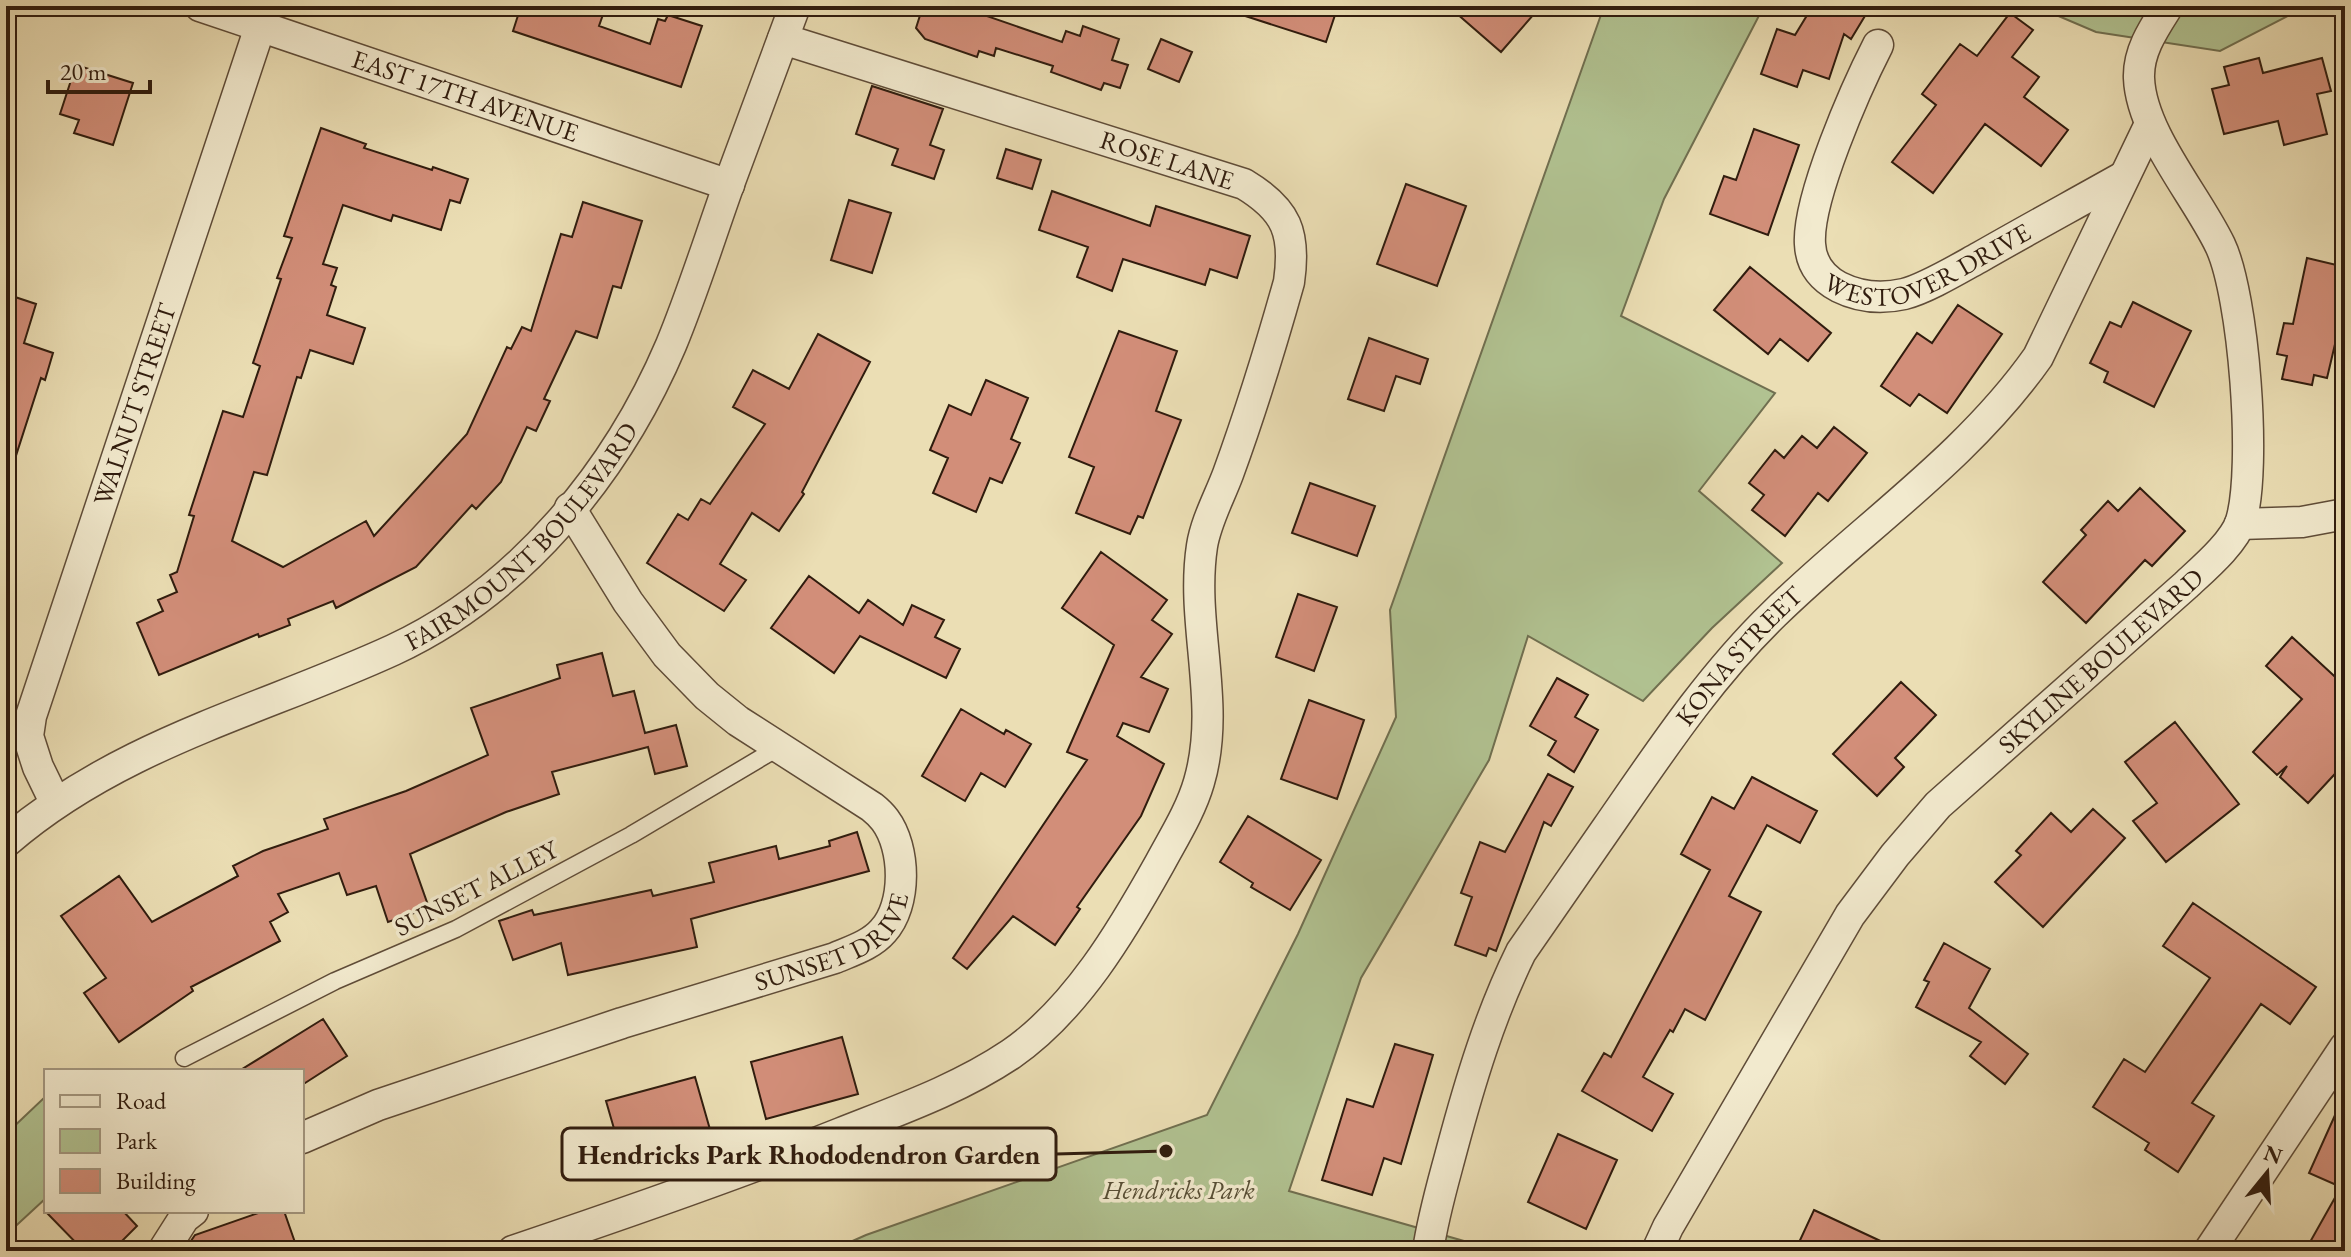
<svg xmlns="http://www.w3.org/2000/svg" width="2351" height="1257" font-family="'EB Garamond',serif">
<style>
.green{fill:#b1c291;stroke:#706f50;stroke-width:2}
.building{fill:#d28e79;stroke:#301c0e;stroke-width:2}
.lines{fill:none;stroke-linecap:round;stroke-linejoin:round}
.lane-casing{stroke:#5f4c38;stroke-width:19}
.street-casing{stroke:#5f4c38;stroke-width:33}
.lane{stroke:#f2eace;stroke-width:16}
.street{stroke:#f2eace;stroke-width:30}
.labels{text-anchor:middle;dominant-baseline:central;stroke-width:7;stroke-linejoin:round;paint-order:stroke}
.street-label{font-size:26px;fill:#301c0e;stroke:#f2eace}
.park-label{font-size:26px;font-style:italic;fill:#574e35;stroke:#f2eace}
.leader{fill:none;stroke:#301c0e;stroke-width:3}
.callout-dot{fill:#301c0e;stroke:#f2eace;stroke-width:3}
.callout{fill:#f2eace;stroke:#301c0e;stroke-width:3}
.callout-label{font-size:28px;text-anchor:middle;font-weight:bold;fill:#301c0e}
</style>
<rect width="100%" height="100%" fill="#ebdeb4"/>
<filter id="stains"><feTurbulence type="fractalNoise" baseFrequency=".0025" numOctaves="4"/><feColorMatrix values="0 0 0 0 .2 0 0 0 0 .09 0 0 0 0 .02 0 0 0 .5 -.17"/></filter>
<radialGradient id="worn" r=".72"><stop offset=".6" stop-color="#630" stop-opacity="0"/><stop offset="1" stop-color="#630" stop-opacity=".3"/></radialGradient>
<path class="green" d="M1608 6H1764L1664 199 1621 316 1775 393 1699 491 1782 563 1712 628 1643 701 1528 636 1489 760 1361 978 1289 1191 1499 1251H830L866 1235 1207 1115 1298 934 1396 717 1390 610 1602 12Z
M2035 6H2307L2220 51 2096 32Z
M46 1096V1198L6 1235V1134Z"/>
<path class="building" d="M521 6H606L599 26 650 44 658 19 665 21 668 15 702 26 681 87 513 31Z
M923 6H958L1062 42 1066 31 1080 36 1083 26 1119 39 1112 60 1128 65 1120 88 1104 83 1101 90 1051 72 1053 66 996 48 994 56 979 51 977 57 925 39 916 28Z
M1234 6H1338L1326 42 1233 12Z
M1448 6H1541L1501 52Z
M1799 6H1871L1851 39 1844 34 1829 79 1803 70 1797 87 1761 74 1777 29 1795 35 1809 12Z
M2010 13 2033 30 2012 57 2039 77 2024 97 2068 130 2041 166 1985 124 1933 193 1892 162 1936 105 1922 94 1960 44 1977 56Z
M1161 39 1192 52 1179 82 1148 69Z
M2259 58 2263 73 2322 58 2331 91 2317 94 2327 134 2284 145 2278 121 2224 134 2212 89 2229 85 2224 67Z
M76 65 133 83 113 145 74 133 79 120 60 114Z
M872 86 943 109 930 145 944 150 934 179 892 165 898 149 856 134Z
M321 128 366 144 364 148 432 170 433 167 468 179 460 203 450 200 441 230 393 215 391 221 343 205 323 264 337 268 331 285 336 287 327 315 365 328 353 364 310 350 301 378 297 377 267 475 254 472 232 541 283 567 366 521 374 536 467 434 507 347 511 349 522 327 531 331 561 234 572 237 583 202 642 221 621 288 613 286 597 338 576 331 544 399 550 401 536 431 527 427 501 482 476 509 472 505 416 567 336 608 333 601 288 619 290 625 259 637 258 634 159 675 137 623 163 611 158 600 177 592 170 575 177 572 194 516 189 515 223 411 243 417 260 366 253 363 281 279 277 278 292 238 284 236Z
M1754 129 1799 145 1768 235 1710 214 1724 176 1736 180Z
M1006 149 1041 160 1032 189 997 178Z
M1406 184 1466 206 1437 286 1377 264Z
M1052 191 1150 226 1156 206 1250 236 1237 278 1210 269 1205 285 1123 259 1112 291 1077 277 1088 247 1039 230Z
M849 200 891 213 872 273 831 260Z
M2307 258 2345 267V324L2342 341 2336 340 2327 378 2314 375 2312 385 2282 379 2287 356 2277 354 2284 323 2293 324Z
M1750 267 1831 333 1808 361 1780 339 1768 354 1714 310Z
M6 294 36 304 24 343 53 353 45 380 41 378 12 468 6 467Z
M2133 302 2191 331 2154 407 2104 382 2108 372 2090 363 2110 322 2121 327Z
M1958 305 2002 334 1947 413 1919 394 1910 406 1881 386 1917 333 1932 343Z
M1119 331 1177 351 1156 411 1181 420 1143 518 1138 516 1130 534 1076 513 1094 467 1069 457Z
M818 334 870 362 802 492 804 494 779 531 752 513 720 564 746 580 724 611 647 563 678 514 688 520 701 499 710 504 765 424 733 407 753 370 789 389Z
M1369 338 1428 359 1420 384 1396 376 1384 411 1348 399Z
M986 380 1028 398 1011 439 1020 443 1002 483 990 478 976 512 933 493 948 458 930 450 949 405 971 415Z
M1834 427 1867 453 1828 501 1818 493 1785 536 1752 510 1764 495 1749 483 1775 450 1784 458 1802 436 1817 448Z
M1310 483 1375 506 1357 556 1292 533Z
M2140 488 2185 531 2152 566 2145 560 2086 623 2043 582 2086 535 2081 530 2108 501 2118 511Z
M1101 552 1167 600 1152 620 1172 634 1141 677 1168 689 1149 732 1123 723 1117 736 1164 764 1141 816 1077 907 1080 909 1055 945 1013 916 967 969 953 958 1087 760 1067 752 1114 645 1062 608Z
M809 576 859 613 868 600 903 625 912 605 944 620 935 637 960 649 946 678 860 636 834 673 771 628Z
M1298 594 1337 607 1314 671 1276 657Z
M2292 637 2345 686V763L2308 803 2280 777 2287 766 2277 775 2253 752 2302 699 2266 666Z
M602 653 613 696 634 691 645 733 676 725 687 766 655 774 648 747 552 772 559 794 506 812 410 854 429 908 388 922 376 886 347 895 339 873 278 894 288 912 270 922 280 941 191 987 193 991 119 1042 84 993 106 978 61 916 119 876 152 922 238 876 233 866 263 851 328 829 324 819 406 791 488 755 471 708 560 678 557 665Z
M1557 678 1588 695 1575 717 1598 730 1574 772 1548 755 1556 741 1530 726Z
M1901 682 1936 715 1895 758 1904 767 1877 796 1833 754Z
M1309 700 1364 720 1337 799 1281 779Z
M961 709 1004 734 1006 730 1031 744 1005 787 981 773 965 801 922 776Z
M2175 722 2239 804 2166 862 2133 821 2157 803 2125 762Z
M1548 774 1573 787 1551 826 1544 822 1496 951 1489 948 1486 956 1455 945 1472 897 1461 893 1480 842 1505 852Z
M1752 777 1817 811 1800 843 1767 825 1729 896 1761 912 1705 1020 1685 1009 1673 1032 1670 1030 1643 1077 1673 1094 1652 1131 1582 1091 1604 1053 1611 1057 1710 870 1681 854 1712 797 1734 809Z
M2093 809 2125 838 2043 927 1995 882 2021 855 2016 851 2051 813 2071 832Z
M1248 816 1321 860 1290 910 1251 887 1253 883 1220 862Z
M857 832 869 871 691 919 697 947 568 975 561 943 513 960 499 921 532 910 534 915 651 890 653 896 714 882 709 863 776 846 779 859 830 846 829 841Z
M2193 903 2316 987 2290 1024 2261 1004 2192 1103 2214 1116 2178 1172 2145 1150 2149 1143 2093 1107 2124 1059 2145 1072 2210 978 2163 946Z
M1944 943 1990 969 1969 1008 2028 1054 2005 1084 1970 1056 1981 1042 1916 1007 1929 982 1924 980Z
M323 1019 347 1056 302 1085V1071H239Z
M842 1037 858 1094 766 1119 751 1062Z
M1395 1044 1433 1055 1401 1164 1384 1158 1372 1195 1322 1180 1347 1099 1373 1107Z
M695 1077 711 1133 650 1149 654 1162 626 1170 606 1101Z
M2345 1093V1251H2305L2341 1187 2309 1173Z
M1558 1134 1617 1160 1586 1229 1528 1202Z
M1814 1210 1902 1251H1795Z
M45 1211H123L137 1226 112 1251H84Z
M264 1211H284L298 1251H184L195 1235Z"/>
<g class="lines">
<g class="lane-casing">
<path id="lane" d="M184 1058 335 981 456 929 631 835 781 746"/>
</g>
<g class="street-casing">
<g id="street">
<path id="s1" d="M200 6 729 185"/>
<path id="s2" d="M1878 45C1856 88 1807 199 1810 244 1811 264 1822 278 1839 287 1859 297 1882 299 1904 294 1925 289 1960 268 1980 257 2027 230 2075 204 2123 177"/>
<path d="M2240 524 2302 522 2345 514"/>
<path id="s3" d="M55 802 38 767 28 736 31 716 267 6"/>
<path id="s4" d="M6 842C119 744 260 711 393 650 520 591 617 472 671 345 693 292 710 237 729 184 751 124 773 65 795 6"/>
<path id="s5" d="M302 1138 378 1105 622 1023 835 958C851 951 871 945 883 931 907 905 906 848 885 820 882 816 877 811 872 807L738 721 707 696 667 655 628 602 570 508"/>
<path d="M163 1251 184 1218 193 1211"/>
<path d="M513 1251C623 1214 733 1176 841 1133 899 1110 959 1089 1011 1054 1076 1009 1122 931 1160 863 1174 837 1191 810 1199 782 1222 704 1190 624 1202 546 1206 521 1219 498 1228 474 1251 411 1271 346 1289 282 1296 233 1287 210 1244 184L783 39"/>
<path id="s6" d="M1428 1251C1433 1216 1443 1183 1452 1149 1470 1082 1490 1015 1521 952 1550 910 1579 869 1607 828 1659 753 1709 677 1774 614 1862 528 1967 458 2038 357L2150 124"/>
<path id="s7" d="M1657 1251 1668 1227 1850 915 1895 855 1938 805 2186 585C2203 569 2234 543 2241 521 2257 468 2244 295 2220 245 2196 195 2141 133 2139 78 2138 51 2154 28 2168 6"/>
<path d="M2209 1251 2345 1047"/>
</g>
</g>
<use href="#lane" class="lane"/>
<use href="#street" class="street"/>
</g>
<g class="labels">
<g class="street-label">
<text stroke="none"><textPath href="#s1" startOffset="280">EAST 17TH AVENUE</textPath></text>
<text transform="translate(1167 160) rotate(18)">ROSE LANE</text>
<text stroke="none"><textPath href="#s2" startOffset="362">WESTOVER DRIVE</textPath></text>
<text stroke="none"><textPath href="#s3" startOffset="420">WALNUT STREET</textPath></text>
<text stroke="none"><textPath href="#s4" startOffset="608">FAIRMOUNT BOULEVARD</textPath></text>
<text stroke="none"><textPath href="#s6" startOffset="682">KONA STREET</textPath></text>
<text stroke="none"><textPath href="#s7" startOffset="746">SKYLINE BOULEVARD</textPath></text>
<text transform="translate(476 888) rotate(-27)">SUNSET ALLEY</text>
<text stroke="none"><textPath href="#s5" startOffset="570">SUNSET DRIVE</textPath></text>
</g>
<g class="park-label">
<text x="1179" y="1190">Hendricks Park</text>
</g>
</g>
<path class="leader" d="M1166 1151L1056 1154"/>
<circle class="callout-dot" cx="1166" cy="1151" r="8"/>
<rect class="callout" x="562" y="1128" width="494" height="52" rx="8"/>
<g class="callout-label">
<text x="809" y="1164">Hendricks Park Rhododendron Garden</text>
</g>
<rect width="2351" height="1257" fill="none" stroke="#ebdeb4" stroke-width="32"/>
<rect x="8" y="8" width="2335" height="1241" fill="none" stroke="#301c0e" stroke-width="4"/>
<rect x="16" y="16" width="2319" height="1225" fill="none" stroke="#301c0e" stroke-width="2"/>
<rect x="44" y="1069" width="260" height="144" fill="#f2eace" stroke="#a49881" stroke-width="2"/>
<rect x="60" y="1095" width="40" height="12" fill="#f2eace" stroke="#a49881" stroke-width="2"/>
<text x="116" y="1109" font-size="24" fill="#301c0e">Road</text>
<rect x="60" y="1129" width="40" height="24" fill="#b1c291" stroke="#a49881" stroke-width="2"/>
<text x="116" y="1149" font-size="24" fill="#301c0e">Park</text>
<rect x="60" y="1169" width="40" height="24" fill="#d28e79" stroke="#a49881" stroke-width="2"/>
<text x="116" y="1189" font-size="24" fill="#301c0e">Building</text>
<g transform="translate(2267 1173) rotate(18)" stroke="#f2eace" stroke-width="6" paint-order="stroke">
<path d="M0-6L14 30L0 20L-14 30Z" fill="#301c0e"/>
<text y="-12" font-size="22" font-weight="bold" text-anchor="middle" fill="#301c0e">N</text>
</g>
<path d="M48 80v12h102v-12" fill="none" stroke="#301c0e" stroke-width="4"/>
<text x="60" y="80" font-size="24" fill="#301c0e" stroke="#f2eace" stroke-width="6" paint-order="stroke">20 m</text>
<rect width="100%" height="100%" filter="url(#stains)"/>
<rect width="100%" height="100%" fill="url(#worn)"/>
</svg>
